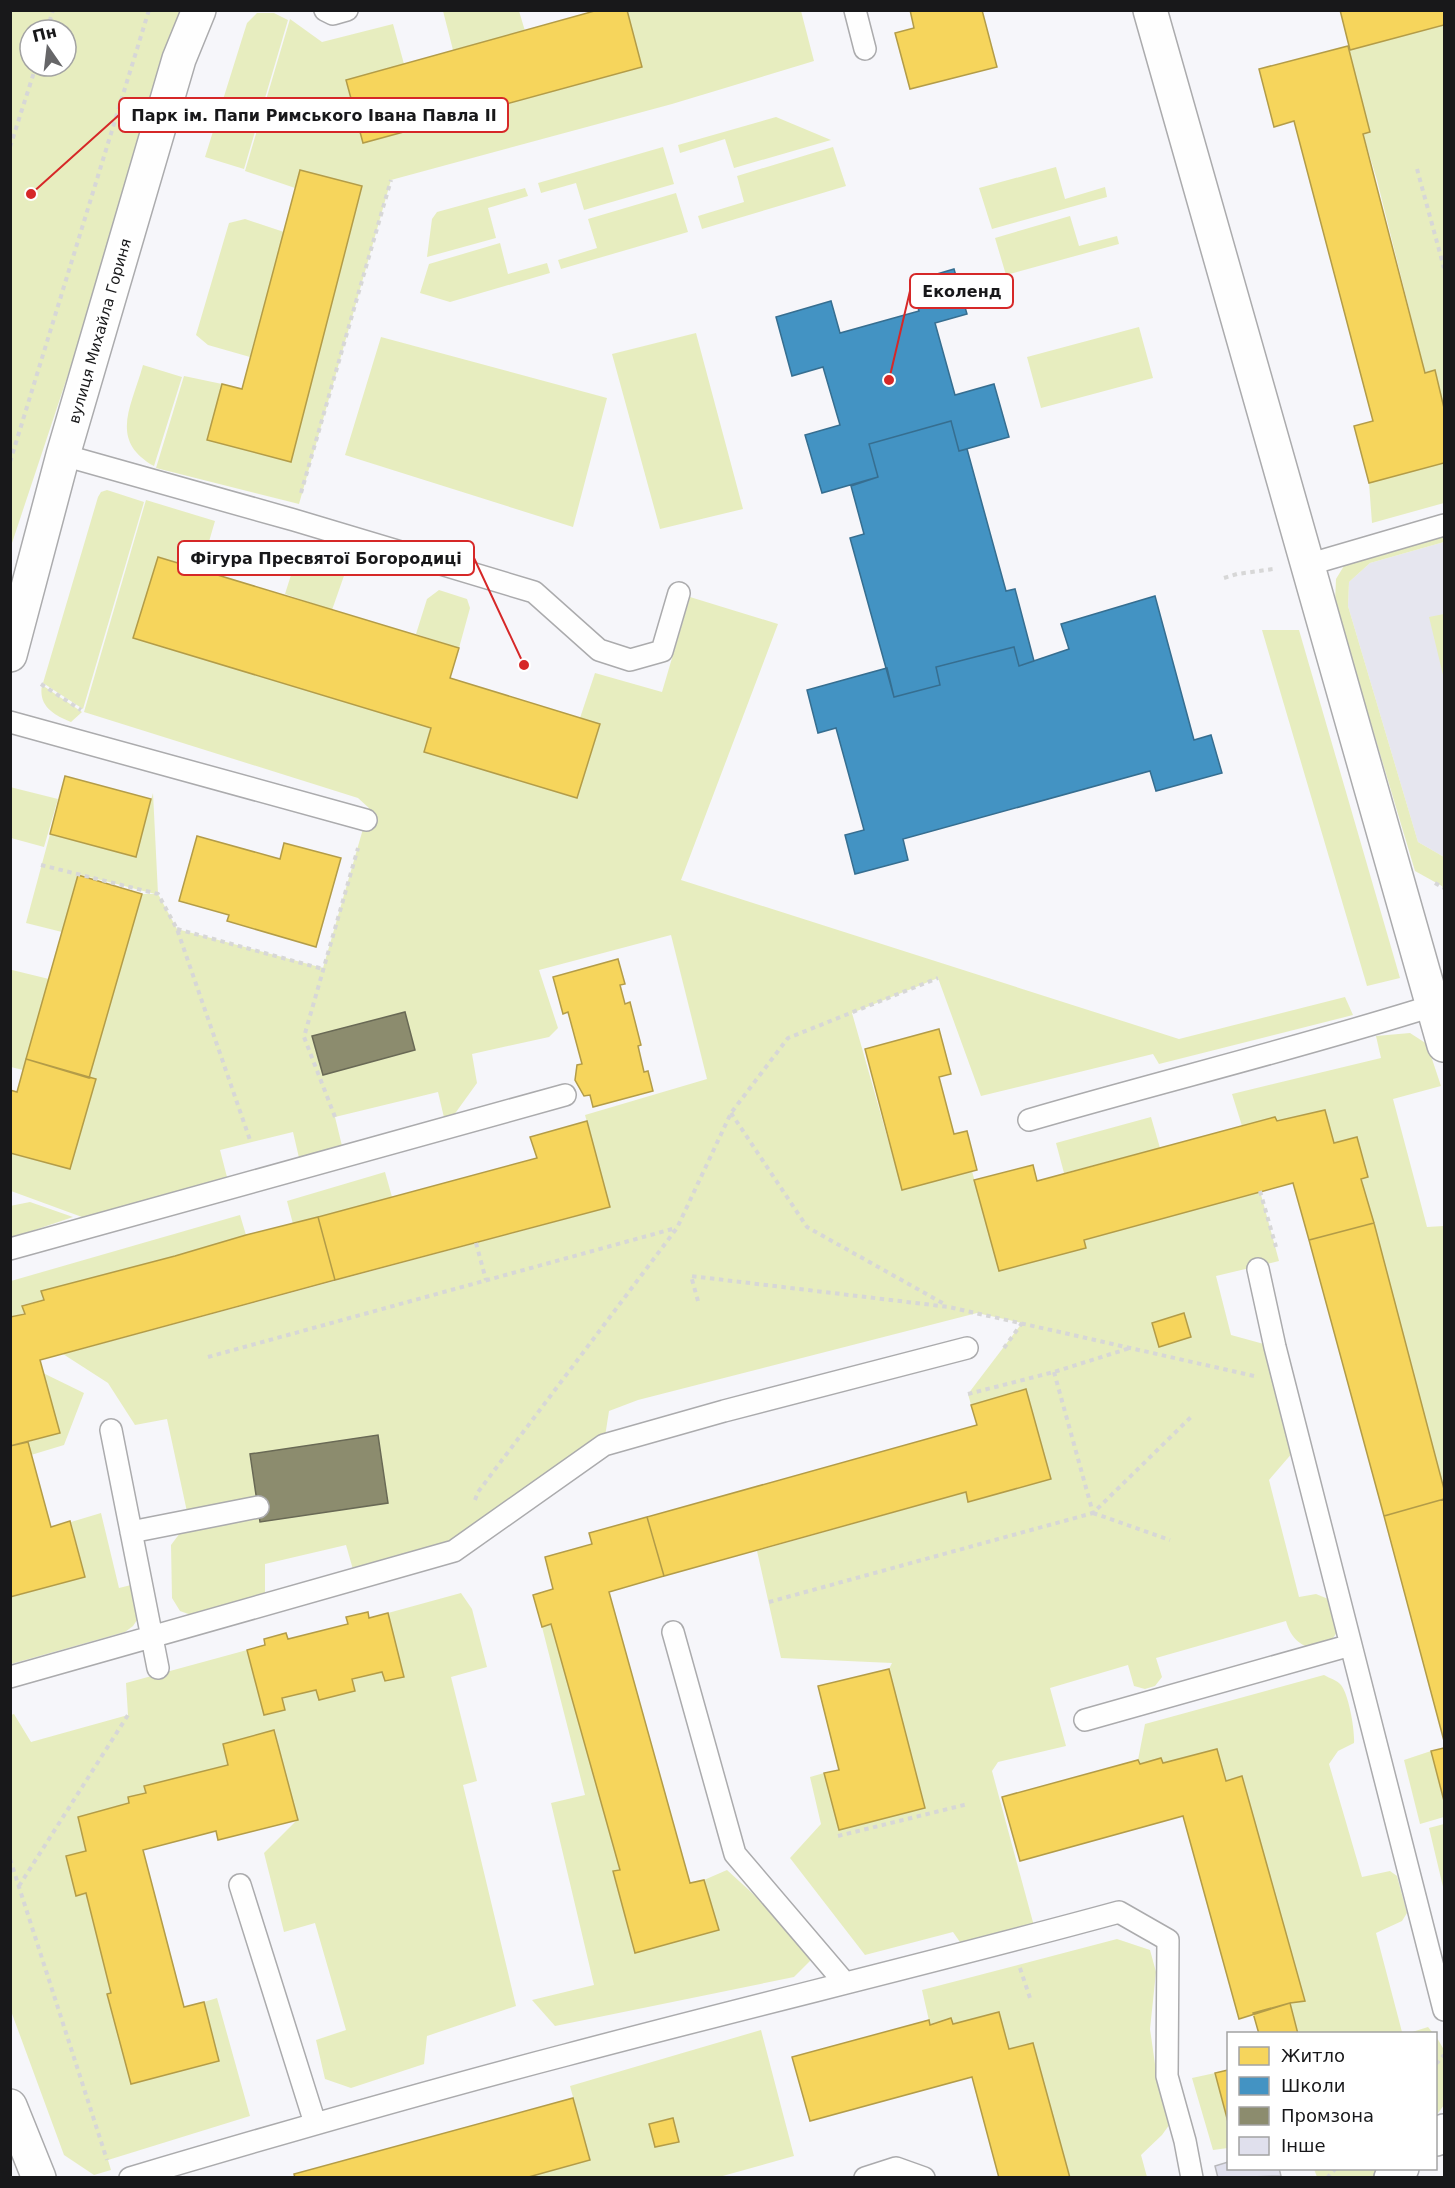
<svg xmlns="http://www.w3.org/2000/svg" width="1455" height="2188" font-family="'DejaVu Sans',sans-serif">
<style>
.built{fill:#e6e6ef}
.green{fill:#e7edbf;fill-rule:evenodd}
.homes{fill:#f6d55c;stroke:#b39c48;stroke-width:1.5}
.schools{fill:#4393c3;stroke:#366e90;stroke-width:1.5}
.industry{fill:#8c8c6e;stroke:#696955;stroke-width:1.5}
.building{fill:#e0e0ed;stroke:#b8b8bb;stroke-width:1.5}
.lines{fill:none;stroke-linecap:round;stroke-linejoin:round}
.service-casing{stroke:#ababad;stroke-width:24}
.minor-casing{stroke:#ababad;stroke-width:36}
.tertiary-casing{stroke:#ababad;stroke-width:36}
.secondary-casing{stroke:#ababad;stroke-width:36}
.path{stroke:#d7d7d7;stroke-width:4;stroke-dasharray:4.5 4.5;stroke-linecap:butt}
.service{stroke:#fefefe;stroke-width:21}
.minor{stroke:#fefefe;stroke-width:33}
.tertiary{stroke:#fefefe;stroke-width:33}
.secondary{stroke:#fefefe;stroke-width:33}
.labels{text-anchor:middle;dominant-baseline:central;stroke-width:6;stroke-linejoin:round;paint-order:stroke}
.street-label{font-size:15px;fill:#18181a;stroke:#fff}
.leader{fill:none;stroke:#d62828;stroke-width:2}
.callout-dot{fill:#d62828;stroke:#fff;stroke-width:2}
.callout{fill:#fff;stroke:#d62828;stroke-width:2}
.callout-label{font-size:16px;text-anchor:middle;font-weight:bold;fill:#18181a}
</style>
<rect width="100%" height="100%" fill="#f6f6fa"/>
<path class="built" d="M1444 542V857L1418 842 1348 606 1349 582 1370 563Z"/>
<path class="green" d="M10 11H189L11 546H10ZM30 30H66V66H30Z
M443 11H519L525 31 453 50Z
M627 11H801L814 61 672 104 391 180 299 504 156 468 184 376 222 384 291 461 362 187 300 170 295 188 245 171 290 19 322 42 393 24 404 64 346 81 363 143 642 67Z
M257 13H274L288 20 244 169 205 157 247 23Z
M1444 25V408L1435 371 1425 373 1377 180 1363 134 1370 131 1348 46 1351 49Z
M776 117 831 140 734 168 725 139 680 153 678 145Z
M663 147 674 184 584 210 576 183 541 193 538 183Z
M833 147 846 186 702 229 698 216 744 202 737 176Z
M1056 167 1065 199 1105 187 1107 197 992 229 979 188Z
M525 188 528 196 488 208 496 238 427 257 432 219 437 212Z
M676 193 688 232 561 269 558 260 597 248 588 219Z
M1070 216 1079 246 1117 236 1119 244 1006 275 995 238Z
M245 219 284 232 250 357 208 345 196 335 229 223Z
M500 243 508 274 547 263 550 273 450 302 420 293 429 264Z
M1139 327 1153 378 1041 408 1027 357Z
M696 333 743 509 660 529 612 354Z
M381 337 607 398 573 527 345 455Z
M143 365 182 377 154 466C108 440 132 406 143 365Z
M1444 463V503L1372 523 1369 483Z
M107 490 144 502 83 709 43 683 98 497 101 492Z
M146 500 215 521 201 569 158 557 134 638 431 728 424 752 577 798 600 725 580 718 595 673 662 692 690 597 778 624 681 880 1179 1039 1345 997 1353 1015 1159 1064 1153 1054 981 1096 938 978 852 1013 902 1189 972 1171 999 1271 1085 1248 1084 1240 1260 1191 1279 1261 1216 1276 1231 1335 1275 1347 1300 1444 1269 1480 1299 1597 1316 1594 1333 1601 1339 1628C1326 1658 1294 1652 1286 1621L1156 1658 1162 1677 1155 1686 1145 1689 1134 1686 1128 1665 1050 1688 1066 1746 998 1762 992 1771 1034 1926 962 1945 953 1932 865 1955 790 1858 821 1824 810 1777 824 1773 839 1830 924 1808 889 1669 892 1663 781 1658 757 1551 966 1492 969 1502 1051 1479 1026 1390 971 1405 968 1394 1022 1323 977 1313 638 1400 609 1411 604 1443 457 1544 354 1573 346 1545 265 1564V1595L194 1616 180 1611 172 1598 171 1545 189 1521 167 1419 135 1425 108 1383 63 1354 610 1207 585 1115 707 1079 671 935 539 970 558 1028 549 1037 472 1054 477 1083 446 1126 438 1092 335 1117 343 1150 300 1162 293 1132 220 1150 228 1181 82 1217 11 1191 10 1153 70 1169 95 1080 89 1078 142 894H155L78 874 62 932 26 923 50 834 135 857 153 793 158 894 177 929 323 968 369 808 358 798 84 712Z
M1444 525V542L1370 563 1349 582 1348 606 1418 842 1444 857V894L1442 886 1415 871 1335 603 1336 579 1353 551Z
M304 549 343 560 346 570 332 610 285 594 297 556Z
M439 590 467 599 470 608 459 648 416 634 427 599Z
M1444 614V679L1429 617Z
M1262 630H1299L1400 978 1367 986Z
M42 685 82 712 71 722C54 715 38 706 42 685Z
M10 787 58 799 44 847 11 838Z
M12 970 49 979 23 1070 11 1067 10 977Z
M1410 1033 1427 1044 1441 1086 1393 1099 1427 1227 1444 1226V1489L1361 1179 1368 1177 1357 1137 1334 1143 1325 1110 1277 1121 1275 1118 1242 1126 1232 1094 1381 1058 1376 1036Z
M1151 1117 1160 1148 1064 1173 1056 1143Z
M385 1172 392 1197 293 1224 287 1201Z
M30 1202 73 1217 11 1238 10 1206Z
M240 1215 246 1235 175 1256 41 1291 43 1300 22 1305 24 1313 11 1317V1281Z
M43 1373 84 1393 64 1445 31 1455 28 1442 59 1433Z
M101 1513 119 1588 131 1585 139 1617 133 1626 125 1632 11 1664V1597L85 1577 71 1522Z
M461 1593 472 1609 487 1667 451 1677 477 1781 463 1785 516 2006 427 2036 424 2064 351 2088 325 2079 316 2040 346 2030 315 1923 284 1932 264 1853 297 1820 275 1731 224 1744 228 1765 145 1786 146 1793 128 1797 129 1803 78 1817 86 1851 77 1895 86 1893 111 1993 107 1995 131 2084 219 2061 204 2002 217 1998 250 2116 108 2160 111 2170 94 2175 64 2155 11 2011V1715L14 1714 31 1742 128 1715 126 1683 247 1650 264 1715 282 1698 316 1690 319 1700 355 1691 352 1679 382 1672 385 1681 404 1676 388 1613Z
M551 1624 620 1870 613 1872 635 1953 718 1930 704 1880 727 1870 763 1903 812 1959 794 1977 555 2026 532 2000 594 1985 551 1803 585 1795 542 1627Z
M1324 1675C1329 1678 1337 1680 1341 1685 1349 1695 1355 1731 1354 1743L1338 1751 1329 1764 1362 1877 1390 1871 1397 1876 1407 1913 1402 1921 1376 1933 1402 2032 1409 2033 1428 2027 1433 2033H1298L1290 2003 1304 2001 1242 1776 1226 1781 1217 1749 1163 1763 1161 1758 1140 1764 1138 1760 1145 1724Z
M1431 1751 1444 1801V1817L1420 1824 1404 1760Z
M1444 1824V1891L1429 1828Z
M1117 1939 1150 1950 1156 1972 1150 2029 1157 2078 1172 2121 1162 2135 1141 2155 1147 2177H1070L1033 2043 1009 2049 953 2024 951 2019 930 2025 922 1990Z
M761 2030 794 2156 719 2177 525 2178 590 2160 570 2086Z
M1436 2036 1444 2050V2105L1436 2116Z
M1215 2073 1228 2122V2148L1213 2150 1192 2078Z
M1314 2169H1386L1378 2178 1317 2177Z"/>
<path class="homes" d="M598 10H627L642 67 363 143 346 80Z
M910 10H982L997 67 910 89 895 33 914 28Z
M1340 10H1444V25L1350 50Z
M1348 46 1370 132 1363 134 1425 373 1435 370 1444 408V463L1369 483 1354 426 1373 421 1294 121 1274 127 1259 69Z
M300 170 362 186 291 462 207 440 222 384 242 389Z
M158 557 459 648 450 678 600 724 577 798 424 752 431 728 133 638Z
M65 776 151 799 136 857 50 834Z
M197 836 280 859 284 843 341 858 316 947 227 921 229 915 179 901Z
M78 875 142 894 89 1078 26 1059Z
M618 959 625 984 620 985 625 1004 630 1002 641 1045 638 1046 644 1072 648 1071 653 1091 593 1107 590 1095 584 1096 575 1080 577 1065 582 1064 568 1012 563 1014 553 977Z
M939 1029 951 1074 939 1077 954 1134 967 1131 977 1170 902 1190 865 1049Z
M26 1059 96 1079 70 1169 10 1153V1090L17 1092Z
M1325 1110 1334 1143 1357 1137 1368 1177 1361 1179 1374 1223 1309 1240 1293 1183 1084 1240 1086 1248 999 1271 974 1180 1033 1165 1037 1181 1275 1117 1277 1121Z
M587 1121 610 1207 335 1280 318 1217 537 1158 530 1137Z
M318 1217 335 1280 40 1360 60 1433 10 1446V1317L25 1314 22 1306 44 1300 41 1291 175 1256 246 1235Z
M1374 1223 1444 1489V1499L1384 1516 1309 1240Z
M1184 1313 1191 1337 1159 1347 1152 1323Z
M1026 1389 1051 1479 968 1502 966 1492 664 1576 647 1517 977 1425 971 1405Z
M28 1442 51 1527 70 1521 85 1577 10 1597V1446Z
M1444 1499V1741L1384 1516Z
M647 1517 664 1576 609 1592 690 1883 704 1880 719 1930 635 1953 613 1871 620 1870 551 1624 542 1627 533 1595 553 1589 545 1557 592 1544 589 1533Z
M368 1612 369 1618 388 1613 404 1677 385 1681 382 1672 352 1679 355 1691 319 1700 316 1690 282 1698 285 1710 264 1715 247 1650 265 1645 264 1639 286 1633 288 1639 348 1624 346 1617Z
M889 1669 925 1808 839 1830 824 1773 839 1770 818 1686Z
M274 1730 298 1820 218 1840 216 1831 143 1850 184 2007 204 2002 219 2061 131 2084 107 1994 111 1993 86 1893 76 1896 66 1856 86 1851 78 1817 129 1803 128 1797 146 1793 144 1786 228 1765 223 1744Z
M1444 1748V1801L1431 1751Z
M1217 1749 1226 1781 1242 1776 1305 2001 1290 2003 1239 2019 1183 1816 1020 1861 1002 1797 1138 1760 1140 1764 1161 1758 1163 1763Z
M1290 2003 1298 2034H1259L1253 2013Z
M999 2012 1009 2049 1033 2043 1070 2178H999L972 2077 810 2121 792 2057 929 2020 930 2025 951 2018 953 2024Z
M1228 2070V2122L1215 2073Z
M573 2098 590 2160 525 2178H295L294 2174Z
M673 2118 679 2142 655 2147 649 2124Z"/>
<path class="schools" d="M954 269 967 314 935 323 955 395 994 384 1009 437 959 451 951 421 869 444 878 477 822 493 805 435 840 425 823 367 792 376 776 317 831 301 840 333 919 311 910 282Z
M951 421 959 451 967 449 1006 591 1015 589 1034 661 1019 666 1014 647 936 667 940 685 894 697 850 538 864 534 851 486 878 477 869 444Z
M1155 596 1194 740 1211 735 1222 773 1156 791 1150 771 903 839 908 860 855 874 845 835 864 830 836 728 818 733 807 690 887 668 894 697 940 685 936 667 1014 647 1019 666 1069 649 1061 624Z"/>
<path class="industry" d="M405 1012 415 1050 323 1075 312 1036Z
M378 1435 388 1503 260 1522 250 1454Z"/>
<path class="building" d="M1228 2162V2168H1279L1281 2176 1218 2178 1215 2166Z"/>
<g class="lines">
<g class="service-casing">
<path id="service" d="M325 10 333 14 347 10
M855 10 865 49
M63 455 294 520 534 592 599 650 630 660 662 651 679 593
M1307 565 1444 525
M10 722 366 820
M1029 1120C1163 1081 1299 1048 1432 1006
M10 1249 565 1095
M1258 1269 1275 1347 1444 2010
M111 1430 158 1668
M131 1532 258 1507
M673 1632 735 1854 845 1983
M10 1677 454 1551 604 1445 724 1411 967 1348
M1085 1720 1351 1645
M240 1885 315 2123
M130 2178C275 2135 420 2093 566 2055 750 2006 936 1962 1119 1912L1168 1940 1167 2076 1185 2141 1192 2178
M865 2178 896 2168 924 2178"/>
</g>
<g class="minor-casing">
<path id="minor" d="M1150 10 1444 1045"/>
</g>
<g class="tertiary-casing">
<path id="tertiary" d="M10 655 63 455 179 59 199 10
M10 2106 39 2178"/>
</g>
<g class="secondary-casing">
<path id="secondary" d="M1436 2139 1444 2131
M1391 2178 1402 2168"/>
</g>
<path class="path" d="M47 30 53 10
M10 147 36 66
M1417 169 1444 268
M10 462 149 10
M301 493 391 180
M1224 578 1237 574 1273 569
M41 684 81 710
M41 865 158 894 177 929 251 1143
M1435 883 1444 888
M177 929 323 969
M731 1113 807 1227 946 1305
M335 1117 304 1037 358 848
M1260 1191 1276 1247
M476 1243 486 1280
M698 1301 691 1276 949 1307 1254 1376
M1004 1348 1022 1323
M208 1357 676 1228
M1054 1372 1093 1513
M968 1394 1054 1372 1130 1348
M475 1500 478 1492 677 1228 731 1113 788 1038 938 978
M1093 1513 1170 1540
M769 1602 1093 1513 1193 1415
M838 1836 968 1804
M10 1859 107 2160
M19 1886 128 1715
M1020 1968 1031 2001
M1436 2064 1444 2055
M1327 2178 1336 2168"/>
<use href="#service" class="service"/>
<use href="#minor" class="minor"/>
<use href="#tertiary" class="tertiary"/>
<use href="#secondary" class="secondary"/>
</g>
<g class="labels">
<g class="street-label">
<text transform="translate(100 331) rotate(-74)">вулиця Михайла Гориня</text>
</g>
</g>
<path class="leader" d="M31 194L119 115M889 380L910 291M524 665L474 558"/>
<g class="callout-dot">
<circle cx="31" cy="194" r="6"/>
<circle cx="889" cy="380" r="6"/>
<circle cx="524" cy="665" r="6"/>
</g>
<g class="callout">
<rect x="119" y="98" width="389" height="34" rx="6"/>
<rect x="910" y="274" width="103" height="34" rx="6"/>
<rect x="178" y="541" width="296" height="34" rx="6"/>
</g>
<g class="callout-label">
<text x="314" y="121">Парк ім. Папи Римського Івана Павла ІІ</text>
<text x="962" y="297">Еколенд</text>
<text x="326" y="564">Фігура Пресвятої Богородиці</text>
</g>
<rect width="1455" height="2188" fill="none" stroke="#18181a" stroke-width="24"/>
<rect x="1227" y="2032" width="210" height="138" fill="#ffffff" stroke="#a3a3a3" stroke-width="1.5"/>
<rect x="1239" y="2047" width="30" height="18" fill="#f6d55c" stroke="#a3a3a3" stroke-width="1.5"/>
<text x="1281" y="2062" font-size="18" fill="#18181a">Житло</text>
<rect x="1239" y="2077" width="30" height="18" fill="#4393c3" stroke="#a3a3a3" stroke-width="1.5"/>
<text x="1281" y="2092" font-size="18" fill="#18181a">Школи</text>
<rect x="1239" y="2107" width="30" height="18" fill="#8c8c6e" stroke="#a3a3a3" stroke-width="1.5"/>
<text x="1281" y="2122" font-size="18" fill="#18181a">Промзона</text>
<rect x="1239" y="2137" width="30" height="18" fill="#e0e0ed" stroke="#a3a3a3" stroke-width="1.5"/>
<text x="1281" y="2152" font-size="18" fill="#18181a">Інше</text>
<g transform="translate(48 48) rotate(346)"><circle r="28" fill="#ffffff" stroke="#a3a3a3" stroke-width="1.5"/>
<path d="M0-4.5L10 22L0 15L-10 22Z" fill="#666668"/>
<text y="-9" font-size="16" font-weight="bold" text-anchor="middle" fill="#18181a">Пн</text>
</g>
</svg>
